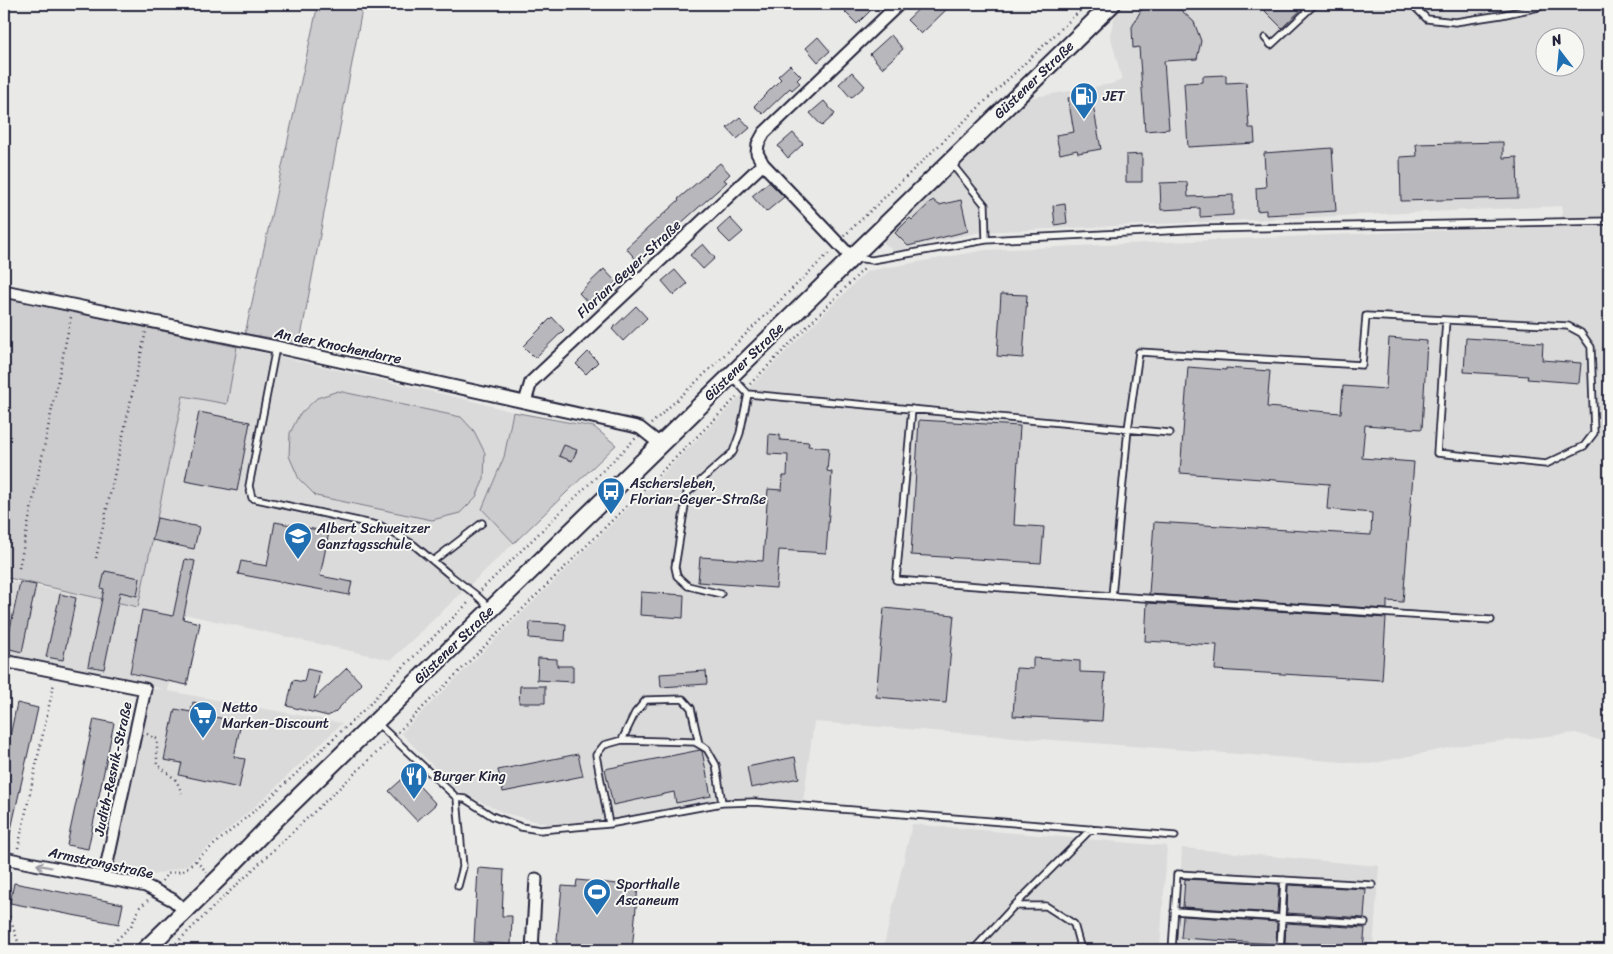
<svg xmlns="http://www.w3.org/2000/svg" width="1613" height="954" font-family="Sriracha,sans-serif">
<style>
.built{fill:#dadada;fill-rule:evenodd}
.green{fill:#ccccce;stroke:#777784}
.building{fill:#b8b8bc;stroke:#22223b}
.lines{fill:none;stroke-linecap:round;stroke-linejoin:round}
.lane-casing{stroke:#22223b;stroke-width:9}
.street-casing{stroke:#22223b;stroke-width:15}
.secondary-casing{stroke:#22223b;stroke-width:20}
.path{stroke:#22223b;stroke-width:2.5;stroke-dasharray:1 4;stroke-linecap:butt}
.lane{stroke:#f6f6f2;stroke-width:5.5}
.street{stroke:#f6f6f2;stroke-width:11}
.secondary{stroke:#f6f6f2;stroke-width:16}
.oneway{stroke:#9797a0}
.labels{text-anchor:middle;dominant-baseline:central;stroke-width:4;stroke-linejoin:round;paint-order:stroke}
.street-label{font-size:14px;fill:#22223b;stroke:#f6f6f2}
.poi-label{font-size:14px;fill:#22223b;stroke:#f6f6f2;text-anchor:start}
</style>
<rect width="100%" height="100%" fill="#e9e9e7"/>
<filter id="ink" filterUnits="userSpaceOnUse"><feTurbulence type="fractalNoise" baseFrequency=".02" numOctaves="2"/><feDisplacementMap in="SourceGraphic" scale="10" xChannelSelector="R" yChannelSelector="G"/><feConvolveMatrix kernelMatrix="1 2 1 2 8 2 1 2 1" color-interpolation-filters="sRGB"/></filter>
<g filter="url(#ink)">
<path class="built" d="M1125 4H1609V743L1576 733 1463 745 1370 764 814 722 803 802 750 798 715 800 593 822 547 824 504 813 455 789 401 733 867 271 986 250 1562 225V206L981 232 893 251 881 240 1023 99 1111 84 1122 80 1110 34 1116 12ZM1546 38H1576V68H1546Z
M237 347 473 401 513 412 504 457 482 509 514 543 391 660 184 614 168 691 342 723 268 795 186 866 153 875 113 869 151 688 163 690 145 683 4 657V580L138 607 183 396 227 404Z
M912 824 1167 846 1160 950H883Z
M1182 848 1379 866 1373 950H1177Z"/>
<path class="green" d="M318 4H363L300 342 245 334Z
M4 297 237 347 227 404 183 396 138 607 4 577Z
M338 391 461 417 474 431 485 453 484 479 476 497 460 513 432 520 316 496 299 479 289 456 290 433 299 415 317 398Z
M513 412 594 427 616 445 514 543 482 509 504 457Z"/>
<path class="building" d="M853 4H877L857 24 845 12Z
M924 4H941L947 9 921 34 907 20Z
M1258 4H1307L1282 28Z
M1160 6 1181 10 1194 22 1201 41 1197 59 1164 61 1169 129 1145 131 1139 47 1133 48 1132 27 1141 10Z
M891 35 903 49 882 68 870 54Z
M818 37 830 51 818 62 806 48Z
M790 65 801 76 797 80 800 83 792 90 790 88 763 114 754 106 781 79 778 76Z
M852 72 865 86 851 98 839 84Z
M1226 75V83L1246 82 1249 128H1254L1255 143 1188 147 1184 83 1203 82V76Z
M1091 94 1101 149 1078 153 1077 150 1060 154 1056 135 1074 132 1068 98Z
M824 101 835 114 822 126 810 113Z
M740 117 750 128 737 139 727 128Z
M793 133 803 144 788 158 778 146Z
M1503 142V158L1517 157 1518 198 1401 201 1400 157 1417 156 1416 144Z
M1332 148 1336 211 1266 215V210L1257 211 1256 188 1266 187 1264 153Z
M1142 154V182H1126V155Z
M720 163 730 174 724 180 727 182 651 250 652 251 639 263 626 248 679 200 678 199Z
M769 182 784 197 766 212 752 196Z
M1187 182 1188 197 1233 195V215L1200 217V208L1161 210 1160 183Z
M933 200 939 205 961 200 968 231 908 246 895 233 910 218 912 220Z
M1065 204 1067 223 1055 225 1053 206Z
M730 218 743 232 730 243 717 230Z
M703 244 715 258 703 269 690 255Z
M604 269 616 282 591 306 579 293Z
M675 270 687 284 674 295 662 281Z
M1001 294 1027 295 1023 358 997 356Z
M636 306 647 318 623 341 612 329Z
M552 317 564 330 535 358 523 346Z
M1389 338 1427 341 1422 429 1365 425 1362 458 1414 462 1403 602 1387 601V609L1149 594 1154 522 1371 535 1372 513 1327 509 1329 484 1180 473 1188 367 1226 370V368L1270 371 1267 407 1341 413 1343 386 1386 389Z
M1466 338 1543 343 1542 360 1581 363 1579 383 1527 379 1528 376 1464 372Z
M588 352 598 362 586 374 576 364Z
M199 412 250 422 237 491 185 481Z
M919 420 1020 426 1014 525 1044 527 1041 563 911 555Z
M769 434 780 435V440L809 442 808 446 829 448 827 471 832 472 826 553 779 550 776 588 698 582 700 557 763 561 768 489 782 490 783 476H787L788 455 768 454Z
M564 445 577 450 572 461 559 456Z
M157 518 199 527 194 549 152 540Z
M275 522 329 532 320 576 352 582 349 595 238 574 241 561 267 566Z
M185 559 195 561 183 619 200 623 187 685 130 673 142 610 173 616Z
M105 571 140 578 137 596 120 592 104 669 88 666 104 589 101 588Z
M20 582 36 585 22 652 6 648Z
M641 592 684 595 683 618 640 615Z
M60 594 76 598 63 660 46 657Z
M1147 603 1386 618 1382 680 1215 670 1217 645 1145 641Z
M884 608 954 615 946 703 876 697Z
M530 622 566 624 565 641 529 638Z
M538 658 557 659V666H573V682L537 680Z
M1033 658 1080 661V672L1105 673 1102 721 1013 716 1016 668 1033 669Z
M347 668 362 684 335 712 328 716 287 706 293 680 304 682 307 669 320 672 314 699Z
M706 671 707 684 661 687 660 674Z
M520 686H545V703H519Z
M193 702 206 705 204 715 241 722 234 757 245 759 239 788 179 775 182 763 164 760 175 709 191 712Z
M17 703 38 708 8 843H4V765Z
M94 719 114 723 88 849 67 845Z
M700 750 702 751 711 796 676 803 674 792 613 805 605 769Z
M578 754 583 776 503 792 498 770Z
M795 757 799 778 751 788 747 767Z
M408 774 436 804 417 821 389 791Z
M478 868 504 870 502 916H512L511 945 474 942Z
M1185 879 1279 884 1277 913 1183 907Z
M577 880 638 886 632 950H556L562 886 576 887Z
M14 883 123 904 119 924 10 903Z
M1288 885 1366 889 1364 918 1287 913Z
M1183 916 1277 922 1276 944 1181 938Z
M1286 923 1365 928 1363 950 1290 948V944H1285Z"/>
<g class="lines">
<g class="lane-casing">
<path id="lane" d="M1412 4 1427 19 1455 22 1501 15 1539 7 1545 4
M1265 38 1271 45 1315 4
M951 163 985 205 986 240
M854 258 872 260 986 240 1204 229 1609 221
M276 347 249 486 252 498 381 526 414 545 451 576 476 595 490 608
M732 377 748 394 1170 433
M912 409 896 580 1112 596 1128 429 1139 352 1362 365 1366 316 1568 326 1581 333 1591 347 1594 433 1584 446 1546 464 1437 453 1446 320
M433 561 482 523
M721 594 688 586 677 576 675 567 687 493 733 452 740 433 748 394
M1112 596 1491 620
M377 723 457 798 463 867 458 886
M622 740 635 713 646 700 683 699 691 708 699 744
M457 798 465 799 492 816 521 827 540 830 609 824 722 803 754 802 1175 836
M609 824 596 755 604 745 622 740 695 742 707 749 716 765 722 803
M1014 906 1091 829
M1174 911 1365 923
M1172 948 1197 950
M973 950 1014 906H1046L1074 924 1081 950
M1172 950 1177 874 1372 885
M1280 950 1284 880"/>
</g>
<g class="street-casing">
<path id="street" d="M763 164 851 257
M4 291 276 347 633 426 640 428 660 444
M525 402 531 382 763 164 757 153 758 144 764 133 899 4
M4 661 145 689 104 877
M4 858 146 886 173 900 185 911
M532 950 536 879"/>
</g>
<g class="secondary-casing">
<path id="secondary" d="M145 950 220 877 278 817 1112 4"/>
</g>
<path class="path" d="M844 236 1087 4
M750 384 866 267
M651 424 711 368 831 251
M96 558 146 331
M19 568 71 317
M481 590 636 438
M398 732 739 395
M147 734 157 739V764L176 780 182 793
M18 848 54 683
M196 861 207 872
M162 881 167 874 183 871 273 795 315 756 369 705 392 678 470 601
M4 891 6 870
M4 902 21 950
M106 950 131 926 140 907 148 900
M169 950 228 893 387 743
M180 950 181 940"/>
<use href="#lane" class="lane"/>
<use href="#street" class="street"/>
<use href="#secondary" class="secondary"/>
</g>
<defs><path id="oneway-shaft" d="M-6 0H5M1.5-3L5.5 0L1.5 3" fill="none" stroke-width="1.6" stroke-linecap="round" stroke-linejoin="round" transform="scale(1.25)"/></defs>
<use class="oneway" href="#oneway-shaft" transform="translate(44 866) rotate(-169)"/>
</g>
<defs>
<g id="fuel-pin" transform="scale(1.4375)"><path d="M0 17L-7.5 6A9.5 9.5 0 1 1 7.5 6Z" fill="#1f6fb2" stroke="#f6f6f2"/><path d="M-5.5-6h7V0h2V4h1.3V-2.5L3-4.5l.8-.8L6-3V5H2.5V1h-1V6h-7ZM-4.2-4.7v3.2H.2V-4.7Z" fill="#fff"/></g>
<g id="bus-pin" transform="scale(1.4375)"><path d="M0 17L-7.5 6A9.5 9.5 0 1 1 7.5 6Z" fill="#1f6fb2" stroke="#f6f6f2"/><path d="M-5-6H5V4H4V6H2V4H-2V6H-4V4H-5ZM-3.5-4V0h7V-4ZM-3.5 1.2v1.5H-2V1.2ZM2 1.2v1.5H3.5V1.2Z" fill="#fff"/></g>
<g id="school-pin" transform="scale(1.4375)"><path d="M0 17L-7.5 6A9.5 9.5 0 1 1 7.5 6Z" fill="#1f6fb2" stroke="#f6f6f2"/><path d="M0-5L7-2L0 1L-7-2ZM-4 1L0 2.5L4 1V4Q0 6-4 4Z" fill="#fff"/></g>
<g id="supermarket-pin" transform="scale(1.4375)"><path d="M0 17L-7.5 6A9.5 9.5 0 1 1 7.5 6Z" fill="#1f6fb2" stroke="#f6f6f2"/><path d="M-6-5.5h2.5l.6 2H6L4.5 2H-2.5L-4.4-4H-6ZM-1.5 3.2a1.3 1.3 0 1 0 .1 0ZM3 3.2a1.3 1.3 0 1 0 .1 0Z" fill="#fff"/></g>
<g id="restaurant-pin" transform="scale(1.4375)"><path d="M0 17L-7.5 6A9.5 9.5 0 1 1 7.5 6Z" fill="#1f6fb2" stroke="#f6f6f2"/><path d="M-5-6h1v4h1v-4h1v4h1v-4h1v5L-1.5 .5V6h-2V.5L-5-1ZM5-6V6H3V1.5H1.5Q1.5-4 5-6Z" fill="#fff"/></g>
<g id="stadium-pin" transform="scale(1.4375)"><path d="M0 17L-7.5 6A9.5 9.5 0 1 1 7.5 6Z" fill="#1f6fb2" stroke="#f6f6f2"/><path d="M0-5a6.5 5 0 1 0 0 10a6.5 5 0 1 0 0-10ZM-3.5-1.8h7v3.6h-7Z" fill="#fff"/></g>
</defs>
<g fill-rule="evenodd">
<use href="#fuel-pin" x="1084" y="96"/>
<use href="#bus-pin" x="611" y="491"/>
<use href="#school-pin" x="298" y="536"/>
<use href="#supermarket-pin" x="203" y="715"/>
<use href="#restaurant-pin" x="414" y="776"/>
<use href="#stadium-pin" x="597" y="892"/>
</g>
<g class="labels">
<g class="street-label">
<text transform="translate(1034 80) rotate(-44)">Güstener Straße</text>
<text transform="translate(629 269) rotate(-43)">Florian-Geyer-Straße</text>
<text transform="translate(338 346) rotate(12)">An der Knochendarre</text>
<text transform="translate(744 362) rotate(-44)">Güstener Straße</text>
<text transform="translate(454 645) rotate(-44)">Güstener Straße</text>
<text transform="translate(113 769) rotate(-78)">Judith-Resnik-Straße</text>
<text transform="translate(101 863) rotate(12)">Armstrongstraße</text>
</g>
<g class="poi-label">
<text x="1103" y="96">JET</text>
<text x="630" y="483">Aschersleben,<tspan x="630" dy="16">Florian-Geyer-Straße</tspan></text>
<text x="317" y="528">Albert Schweitzer<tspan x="317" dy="16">Ganztagsschule</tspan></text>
<text x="222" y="707">Netto<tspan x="222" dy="16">Marken-Discount</tspan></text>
<text x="433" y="776">Burger King</text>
<text x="616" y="884">Sporthalle<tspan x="616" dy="16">Ascaneum</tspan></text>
</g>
</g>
<rect width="1613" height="954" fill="none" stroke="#f6f6f2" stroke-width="20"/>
<rect x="10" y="10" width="1593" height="934" fill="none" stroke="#22223b" stroke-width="2" filter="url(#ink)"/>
<g transform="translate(1560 52) rotate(344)"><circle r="24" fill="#f6f6f2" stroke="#a1a1a9"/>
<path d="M0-4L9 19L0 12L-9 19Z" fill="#1f6fb2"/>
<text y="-8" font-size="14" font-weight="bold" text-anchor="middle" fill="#22223b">N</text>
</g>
</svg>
